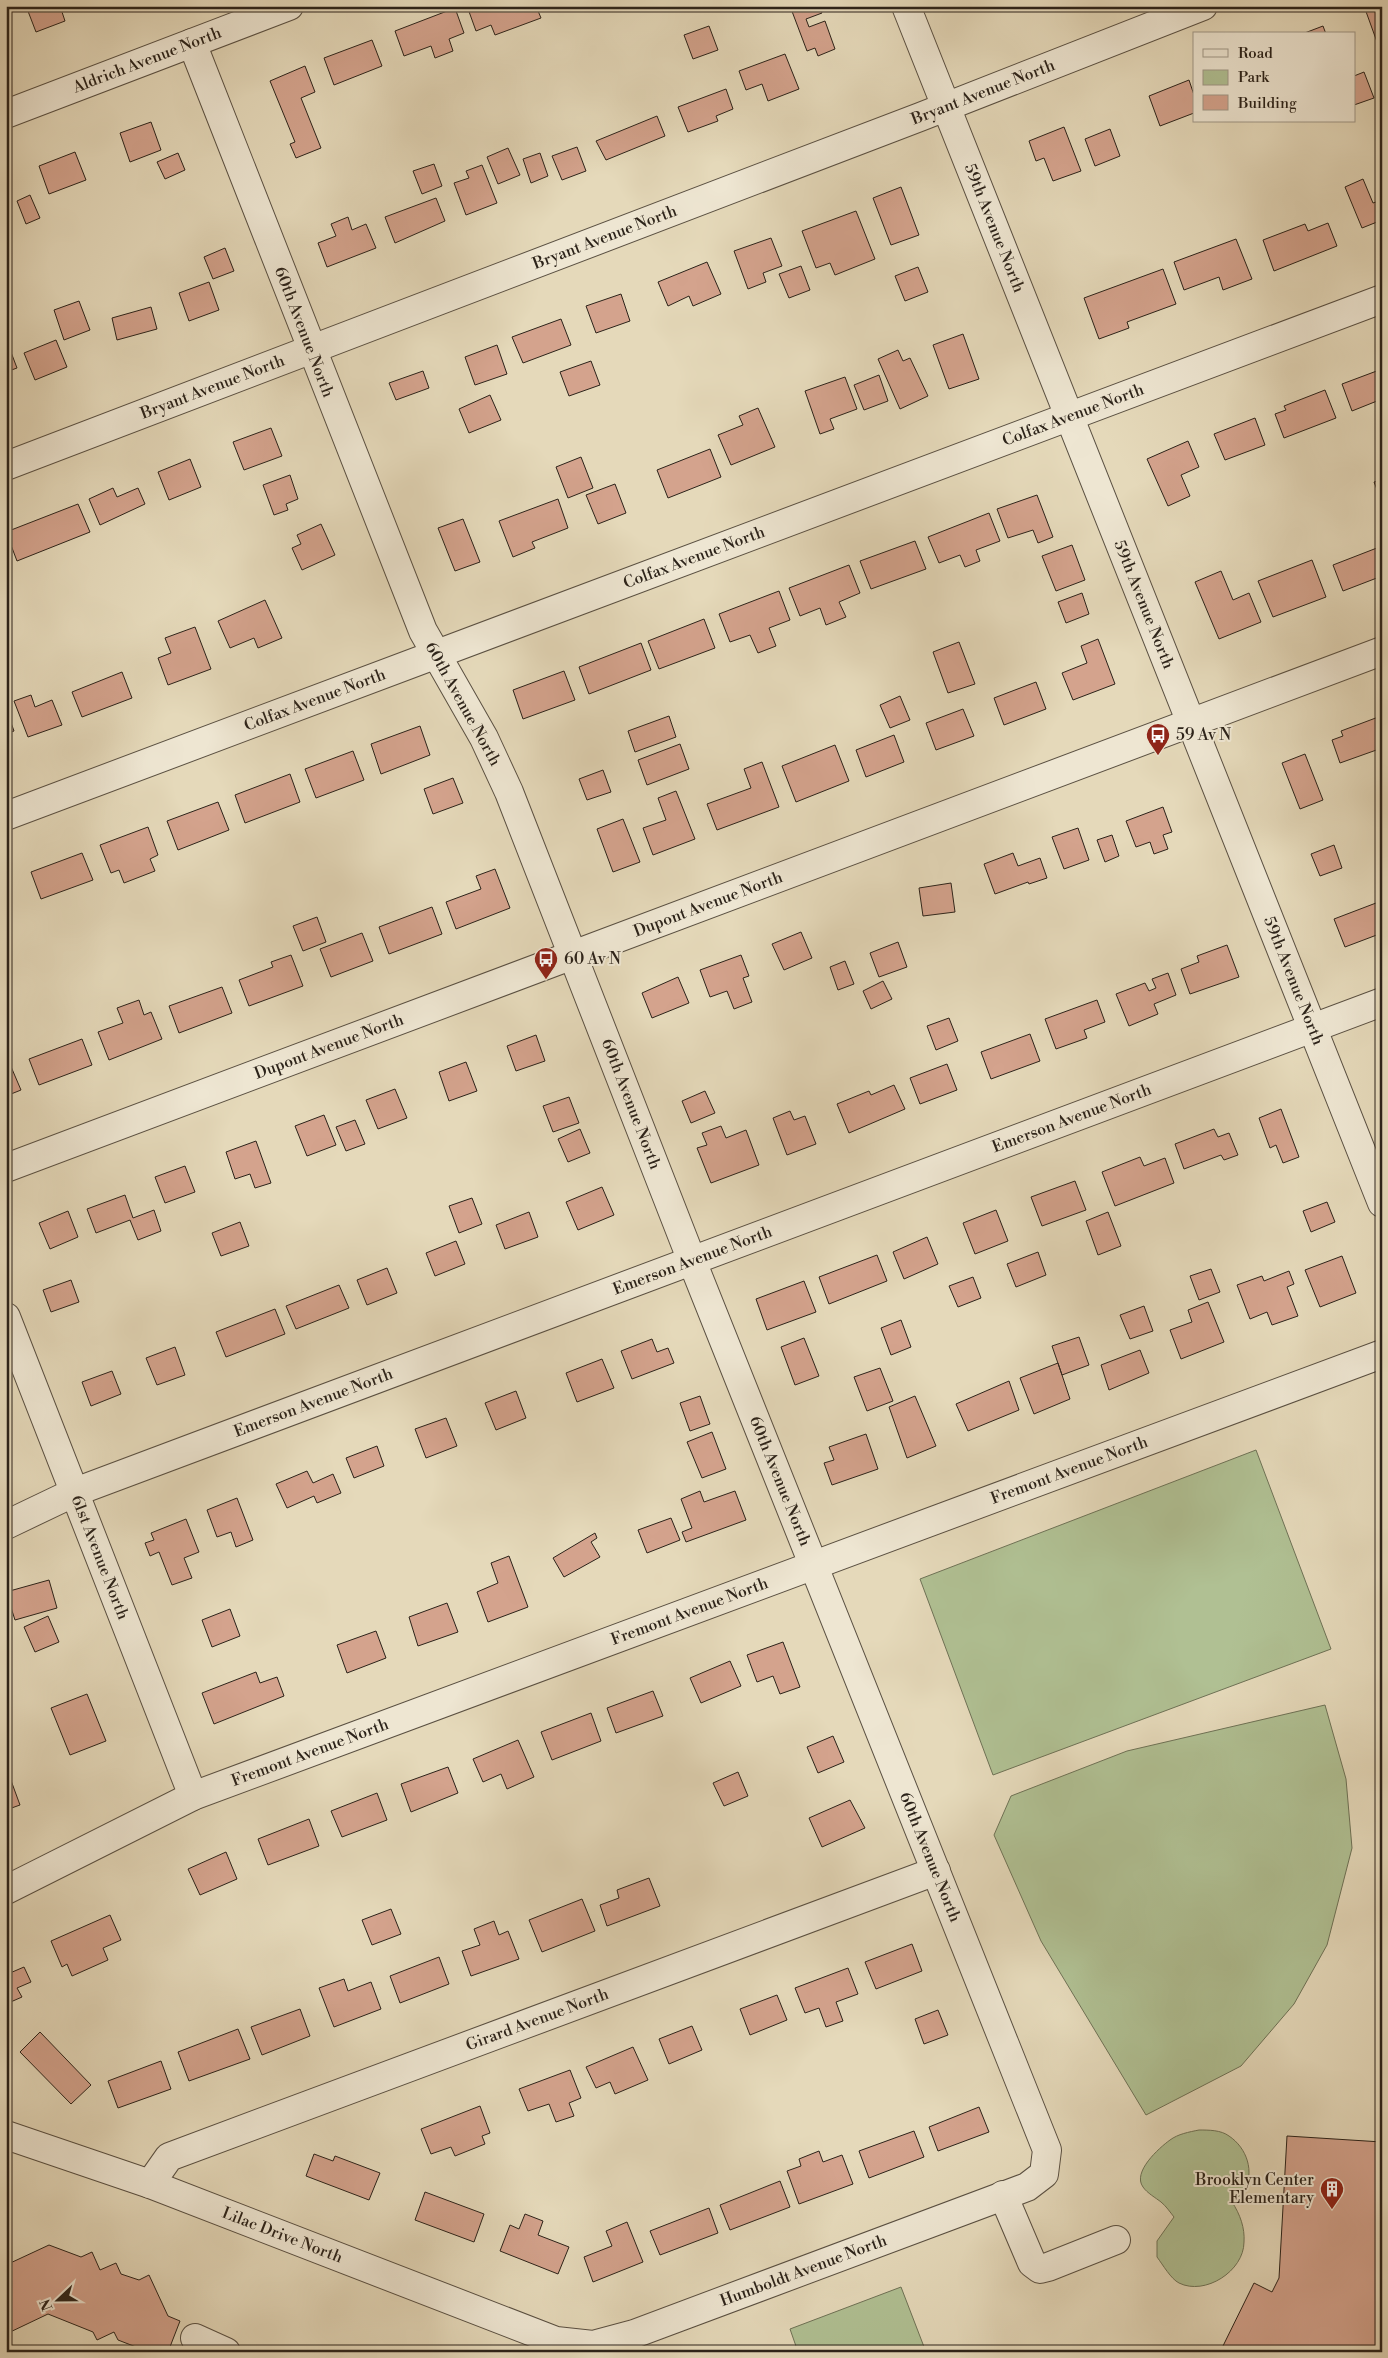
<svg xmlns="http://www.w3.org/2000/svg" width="1388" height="2358" font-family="'Libre Bodoni',serif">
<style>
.green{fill:#b0c093;stroke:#6e7256}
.building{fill:#d4a38d;stroke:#2c231a}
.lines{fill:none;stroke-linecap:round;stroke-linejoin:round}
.minor-casing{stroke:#5a5042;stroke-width:30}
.minor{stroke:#eee6d2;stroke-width:28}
.labels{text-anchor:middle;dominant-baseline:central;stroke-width:4;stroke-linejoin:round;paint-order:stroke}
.street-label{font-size:16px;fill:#2c231a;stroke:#eee6d2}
.poi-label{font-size:16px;fill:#2c231a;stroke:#eee6d2;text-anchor:start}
</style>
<rect width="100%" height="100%" fill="#e5d9ba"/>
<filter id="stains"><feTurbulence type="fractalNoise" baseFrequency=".004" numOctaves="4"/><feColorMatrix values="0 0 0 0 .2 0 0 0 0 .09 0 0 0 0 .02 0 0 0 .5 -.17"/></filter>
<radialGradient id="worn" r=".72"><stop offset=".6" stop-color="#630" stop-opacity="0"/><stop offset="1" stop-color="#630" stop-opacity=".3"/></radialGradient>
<path class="green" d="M1256 1450 1331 1649 993 1775 920 1579Z
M1325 1705 1346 1779 1352 1848 1327 1945 1294 2004 1241 2066 1146 2115 1041 1941 994 1835 1011 1796 1127 1751Z
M1199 2130C1209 2130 1221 2130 1229 2136 1247 2148 1255 2172 1244 2191 1241 2196 1235 2198 1232 2202 1240 2214 1245 2228 1244 2242 1244 2271 1205 2296 1179 2283 1171 2279 1163 2265 1157 2257V2241L1174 2217C1170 2212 1166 2206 1161 2202 1156 2198 1147 2193 1143 2187 1132 2172 1159 2148 1170 2140 1178 2134 1189 2132 1199 2130Z
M901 2287 926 2352H798L790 2329Z"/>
<path class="building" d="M26 6H60L65 21 36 32Z
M467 6H536L541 18 495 35 491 25 476 31Z
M790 6H819L822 13 806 19 809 27 825 21 835 49 818 56 815 48 807 51Z
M1364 6H1382V40L1377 42Z
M455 8 464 33 449 39 453 51 435 58 431 46 404 56 395 31Z
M709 26 718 50 693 59 684 35Z
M1323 26 1326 34H1302Z
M372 40 382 66 334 85 324 58Z
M785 54 799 89 768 101 762 84 746 90 739 71Z
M305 66 315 92 301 98 321 148 296 158 290 144 295 142 270 81Z
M1364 72 1374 98 1354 105V76Z
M1189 80 1194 95V113L1160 126 1149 96Z
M726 89 733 109 716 116 718 121 688 132 678 107Z
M657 116 665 136 606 160 596 141Z
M151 122 161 150 130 162 120 133Z
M1064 127 1081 171 1053 181 1044 158 1036 161 1029 141Z
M1110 129 1120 156 1095 166 1085 139Z
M577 147 586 171 562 180 552 156Z
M508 148 520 175 498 184 487 157Z
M75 152 86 180 49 194 39 166Z
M178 153 185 170 165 179 157 162Z
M540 153 548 176 531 183 523 159Z
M434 164 442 186 422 194 413 171Z
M482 165 497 203 466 215 454 183 469 178 466 171Z
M1363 179 1373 203 1382 200V220L1362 228 1345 187Z
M901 187 919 235 891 245 873 198Z
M30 195 40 218 26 224 17 201Z
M436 198 445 221 395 243 385 217Z
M856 211 875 259 835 275 830 263 816 268 802 231Z
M348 217 352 230 366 224 376 248 327 267 318 243 336 236 331 224Z
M1328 223 1337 246 1274 271 1263 240 1305 224 1308 231Z
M771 238 782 266 763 273 766 282 748 289 734 251Z
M1236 239 1252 279 1223 290 1219 277 1184 290 1174 262Z
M225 248 234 271 213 279 204 257Z
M707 262 721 294 693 306 689 296 668 306 658 282Z
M801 266 810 290 789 298 779 274Z
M918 267 928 292 905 301 895 276Z
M1163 269 1176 304 1127 322 1129 328 1099 339 1084 298Z
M209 282 219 310 189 321 179 293Z
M621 294 630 321 596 333 586 306Z
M79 301 90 330 64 340 54 310Z
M151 307 157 329 117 340 112 318Z
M561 319 571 345 523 363 512 337Z
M963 334 979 379 949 389 933 345Z
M6 339 17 368 6 372Z
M56 340 67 367 35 380 24 353Z
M497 345 507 374 475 385 465 357Z
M898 350 903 361 910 358 928 396 900 409 878 359Z
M591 361 600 385 569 396 560 372Z
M1382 369V399L1352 411 1342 384Z
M423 371 429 388 396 400 389 383Z
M879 375 888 401 864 410 854 385Z
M845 377 857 409 830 419 834 429 820 434 805 391Z
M1325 390 1336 418 1284 438 1275 414 1286 410 1284 406Z
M490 395 501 420 469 433 459 409Z
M758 408 775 447 731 465 718 435 743 425 739 416Z
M1255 418 1265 445 1225 460 1214 434Z
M271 428 282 456 244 470 233 442Z
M1188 441 1199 467 1181 475 1190 496 1168 506 1147 459Z
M710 449 721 477 668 498 657 470Z
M581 457 593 488 568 498 556 467Z
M190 459 201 487 169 500 158 472Z
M290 475 298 499 286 504 288 510 274 515 263 485Z
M1382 480V502L1374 482Z
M615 484 626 513 598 524 586 495Z
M113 488 117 497 138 488 145 504 100 525 89 499Z
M1037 495 1053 537 1038 543 1033 530 1008 538 997 509Z
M558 499 568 528 532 542 535 548 513 557 499 521Z
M78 504 90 532 17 561 6 532Z
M989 513 1000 541 976 550 980 561 965 567 960 555 939 563 928 537Z
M463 519 480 562 455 571 438 528Z
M321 524 335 555 302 570 292 548 301 544 297 535Z
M915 541 926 569 871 589 860 561Z
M1072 545 1085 580 1056 591 1042 556Z
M1382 546V576L1343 591 1333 565Z
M1312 560 1326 597 1273 617 1258 581Z
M849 565 860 593 839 602 846 617 826 625 820 608 800 616 789 588Z
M1221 571 1233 600 1249 593 1261 622 1219 639 1195 582Z
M779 591 790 620 769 628 776 646 758 653 750 635 730 642 719 614Z
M1082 593 1089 614 1066 623 1058 602Z
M265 600 282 638 258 648 254 638 230 648 218 621Z
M704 619 715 648 659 669 648 641Z
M195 627 211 669 168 685 158 658 171 653 165 638Z
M1098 639 1115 684 1073 700 1062 673 1087 663 1081 646Z
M959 642 975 684 948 693 933 652Z
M641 643 651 670 589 694 579 667Z
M564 671 575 700 523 719 513 690Z
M122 672 132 698 82 717 72 692Z
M1036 682 1046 709 1004 725 994 698Z
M31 695 35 707 52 700 62 725 28 737 14 701Z
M900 696 910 720 890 728 880 705Z
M6 709 14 731 6 734Z
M963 709 974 736 936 750 926 723Z
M669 716 676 737 635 752 628 731Z
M1381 716 1382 748 1340 763 1332 740 1343 736 1341 731Z
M420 726 430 755 381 774 371 744Z
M894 735 904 762 866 777 856 750Z
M680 744 689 769 647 785 638 760Z
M835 745 849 781 796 802 782 766Z
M353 751 364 780 316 798 305 769Z
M1305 754 1323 800 1300 809 1282 763Z
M762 762 779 807 717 830 707 804 751 788 744 769Z
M603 770 611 792 587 800 579 779Z
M290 774 300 802 245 823 235 795Z
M453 778 463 803 433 814 424 789Z
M676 791 695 839 653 855 643 828 666 820 658 798Z
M218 802 229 830 178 850 167 821Z
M1163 807 1172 832 1163 835 1168 849 1154 854 1150 842 1136 847 1126 821Z
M623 819 640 862 613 872 597 829Z
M148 827 158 855 150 859 155 871 124 883 119 870 111 873 100 845Z
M1078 828 1089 860 1064 869 1052 837Z
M1112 835 1119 856 1105 862 1097 840Z
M1334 845 1342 868 1320 876 1311 854Z
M82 853 93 880 41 899 31 872Z
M1013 853 1018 866 1040 858 1047 878 1029 884 1028 882 995 894 984 864Z
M495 869 510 908 456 929 446 902 481 889 476 876Z
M951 883 955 912 923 916 919 888Z
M1376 903 1382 917V933L1345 947 1334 919Z
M432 907 442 934 389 954 379 927Z
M317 917 326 942 303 951 293 926Z
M801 932 812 958 784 970 772 944Z
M362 933 373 961 331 977 320 949Z
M898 942 907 967 879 977 870 953Z
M1227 945 1239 977 1190 994 1181 969 1199 962 1197 956Z
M291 955 303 986 249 1006 239 980 273 967 271 962Z
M741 955 749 976 743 978 752 1002 734 1009 727 991 710 997 700 970Z
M845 961 854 984 838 990 830 967Z
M1168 973 1176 995 1154 1004 1158 1014 1129 1026 1116 994 1145 983 1149 991 1156 988 1152 979Z
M678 977 689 1003 652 1018 642 993Z
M883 981 892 999 871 1009 863 991Z
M222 987 232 1013 179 1033 169 1006Z
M139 1000 144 1015 151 1012 162 1039 109 1060 98 1032 123 1023 117 1008Z
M1097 1000 1105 1022 1084 1030 1087 1038 1056 1049 1045 1019Z
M949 1018 958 1041 936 1050 927 1026Z
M1030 1034 1040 1061 991 1079 981 1052Z
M536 1035 545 1061 516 1071 507 1046Z
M82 1039 92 1065 39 1085 29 1059Z
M6 1055 21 1090 6 1096Z
M466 1062 477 1091 449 1101 439 1072Z
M947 1064 957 1090 920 1104 910 1078Z
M894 1085 905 1109 849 1133 837 1104 869 1091 871 1095Z
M395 1089 407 1118 378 1129 366 1100Z
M705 1091 715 1113 691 1123 682 1101Z
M569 1097 579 1123 553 1132 543 1106Z
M1281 1109 1299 1157 1283 1163 1276 1145 1270 1148 1259 1118Z
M790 1111 794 1120 805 1116 816 1144 787 1155 773 1118Z
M324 1115 336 1145 307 1156 295 1126Z
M355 1120 365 1144 346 1151 336 1127Z
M721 1126 726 1138 746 1130 759 1165 711 1183 697 1148 707 1145 702 1133Z
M580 1129 590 1153 568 1162 558 1139Z
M1214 1129 1218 1137 1229 1133 1238 1155 1224 1160 1221 1155 1184 1169 1175 1144Z
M256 1141 271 1183 255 1188 250 1174 235 1179 226 1152Z
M1140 1157 1144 1166 1165 1158 1174 1183 1115 1206 1102 1172Z
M185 1166 195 1192 165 1203 155 1177Z
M1075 1181 1086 1210 1042 1226 1031 1197Z
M602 1187 614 1215 578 1230 566 1202Z
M125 1195 133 1218 154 1210 161 1231 138 1240 130 1220 96 1233 87 1209Z
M472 1198 482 1224 459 1233 449 1206Z
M1327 1202 1335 1222 1311 1232 1303 1211Z
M996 1210 1008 1241 975 1254 963 1223Z
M68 1211 78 1237 50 1249 39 1223Z
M529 1212 538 1237 505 1249 496 1225Z
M1108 1212 1121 1246 1098 1255 1086 1221Z
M240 1222 249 1246 221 1256 212 1233Z
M927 1237 938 1264 904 1279 893 1252Z
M456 1241 465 1264 435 1276 426 1253Z
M1038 1252 1046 1275 1016 1287 1007 1264Z
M877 1255 887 1281 829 1304 819 1277Z
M1342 1256 1356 1293 1320 1307 1305 1270Z
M387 1268 397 1293 367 1305 357 1280Z
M1211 1269 1220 1292 1199 1300 1190 1276Z
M1289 1271 1294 1284 1287 1287 1298 1316 1272 1325 1267 1312 1250 1319 1237 1285 1262 1276 1264 1281Z
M973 1277 981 1298 958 1307 949 1286Z
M71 1280 79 1302 51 1312 43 1290Z
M804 1281 816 1312 767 1330 756 1299Z
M339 1285 349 1308 296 1329 286 1306Z
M1208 1302 1224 1342 1181 1359 1170 1330 1192 1322 1188 1310Z
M1144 1306 1153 1331 1130 1339 1120 1315Z
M275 1309 285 1334 226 1357 216 1332Z
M901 1320 911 1347 891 1355 881 1328Z
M1079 1337 1089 1365 1062 1375 1052 1346Z
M804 1338 819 1376 795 1385 781 1347Z
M652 1339 657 1352 668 1348 674 1363 632 1379 621 1351Z
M175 1347 185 1375 157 1385 146 1358Z
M1140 1350 1149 1373 1109 1390 1101 1365Z
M602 1359 614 1388 577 1402 566 1373Z
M1058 1363 1070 1399 1034 1414 1020 1378Z
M880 1368 893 1401 867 1411 854 1377Z
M112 1371 121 1394 91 1406 82 1382Z
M1009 1381 1019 1410 968 1431 956 1404Z
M516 1391 526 1418 496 1430 485 1403Z
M700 1396 710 1424 690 1431 680 1403Z
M915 1396 936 1446 907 1458 889 1407Z
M446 1418 457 1446 426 1458 415 1429Z
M712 1432 726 1469 702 1478 687 1442Z
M866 1434 878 1469 832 1485 824 1463 834 1460 829 1447Z
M377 1446 384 1466 354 1478 346 1458Z
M307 1471 313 1483 333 1474 341 1493 317 1503 314 1496 287 1508 276 1484Z
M700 1491 704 1502 735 1491 746 1520 686 1542 682 1532 692 1528 681 1499Z
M237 1498 253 1540 236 1547 231 1532 217 1537 207 1510Z
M671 1518 680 1540 647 1553 638 1530Z
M186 1519 199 1552 184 1558 192 1578 172 1585 159 1552 150 1556 145 1543 154 1540 151 1533Z
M595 1533 597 1538 591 1542 600 1557 564 1577 553 1558Z
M509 1556 528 1607 488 1622 477 1592 498 1583 491 1563Z
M49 1580 57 1608 15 1620 6 1592Z
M447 1603 458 1632 418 1646 409 1617Z
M230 1609 240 1636 212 1647 202 1620Z
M48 1616 59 1642 35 1652 24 1627Z
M376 1631 386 1658 347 1673 337 1645Z
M783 1642 800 1687 780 1694 773 1676 757 1682 747 1655Z
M730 1661 741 1686 701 1703 690 1678Z
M256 1672 260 1683 277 1677 284 1696 214 1724 202 1693Z
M653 1691 663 1716 616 1733 607 1708Z
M87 1694 106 1741 70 1755 51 1708Z
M591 1713 601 1741 552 1760 541 1732Z
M833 1736 844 1762 818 1773 807 1747Z
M518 1740 534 1777 507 1789 501 1774 483 1782 473 1759Z
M448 1767 458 1793 411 1812 401 1784Z
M738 1772 748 1796 724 1806 713 1783Z
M9 1775 20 1805 6 1810V1776Z
M377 1793 387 1820 342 1837 331 1811Z
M850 1800 865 1828 822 1847 809 1818Z
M309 1819 319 1846 268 1865 258 1839Z
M226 1852 237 1879 200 1895 188 1869Z
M649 1878 660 1906 607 1926 600 1905 619 1898 617 1890Z
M582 1899 595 1931 542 1952 529 1920Z
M391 1909 401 1934 372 1945 362 1920Z
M110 1915 121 1940 103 1948 108 1960 72 1976 67 1964 62 1967 51 1941Z
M494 1921 499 1935 508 1931 519 1959 471 1976 462 1951 480 1945 474 1929Z
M912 1944 922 1971 876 1989 865 1962Z
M439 1957 449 1984 400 2003 390 1976Z
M6 1965 10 1973 24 1967 31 1982 17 1988 22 1997 6 2004Z
M848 1968 858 1994 836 2002 843 2021 826 2027 819 2008 805 2013 795 1988Z
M344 1979 348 1991 371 1982 381 2009 334 2027 319 1988Z
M777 1995 787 2020 750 2035 740 2009Z
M300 2009 310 2036 262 2055 251 2027Z
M938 2010 948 2035 924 2044 915 2019Z
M692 2026 702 2050 669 2064 659 2039Z
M238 2029 250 2059 189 2081 178 2052Z
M40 2032 91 2085 71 2104 20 2052Z
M633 2047 648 2080 615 2094 610 2082 596 2088 586 2067Z
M161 2061 171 2089 118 2108 108 2081Z
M570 2070 581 2098 569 2103 574 2116 556 2122 549 2104 528 2111 519 2089Z
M480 2106 490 2133 482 2136 485 2144 455 2156 451 2147 431 2154 421 2129Z
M979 2107 989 2132 938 2151 929 2127Z
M914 2131 924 2157 869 2178 859 2151Z
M1287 2136 1382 2142V2352H1220L1254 2283 1272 2292 1279 2278Z
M819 2151 823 2162 842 2155 853 2184 799 2204 787 2171 801 2166 799 2159Z
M314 2154 333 2161 335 2156 380 2173 369 2200 306 2176Z
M780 2181 790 2207 730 2230 720 2205Z
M425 2192 484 2214 474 2242 415 2220Z
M709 2208 718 2233 660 2255 650 2231Z
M525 2214 543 2221 538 2235 569 2247 558 2274 500 2251 510 2225 519 2229Z
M627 2222 643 2262 593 2282 584 2257 612 2246 606 2231Z
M49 2245 81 2257 92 2252 100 2270 116 2263 121 2274 139 2280 149 2275 168 2316 180 2321 168 2352H149L118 2340 114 2332 97 2340 93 2332 48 2314 6 2334V2265Z"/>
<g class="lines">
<g class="minor-casing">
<g id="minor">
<path id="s1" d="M906 6 1382 1203"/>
<path id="s2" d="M6 114 289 6"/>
<path id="s3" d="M6 466 920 117 1203 6"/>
<path id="s4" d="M6 816 1382 299"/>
<path id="s5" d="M6 1168 1382 651"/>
<path id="s6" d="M6 1317 193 1796"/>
<path id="s7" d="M6 1525 75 1492 1382 1002"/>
<path id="s8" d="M6 1890 193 1796 1382 1354"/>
<path id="s9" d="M6 2135 150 2184 556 2341 593 2345 634 2334 1027 2187 1044 2174 1047 2150 692 1261 509 792 484 738 423 631 192 43"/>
<path id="s10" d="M150 2184 169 2157 936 1871"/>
<path d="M1003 2195 1032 2263 1040 2269 1048 2267 1116 2240"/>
<path d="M195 2338 226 2352"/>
</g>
</g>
<use href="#minor" class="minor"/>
</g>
<defs>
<g id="bus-pin" transform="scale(1.25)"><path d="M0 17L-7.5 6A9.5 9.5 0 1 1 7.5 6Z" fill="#8f2418" stroke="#eee6d2"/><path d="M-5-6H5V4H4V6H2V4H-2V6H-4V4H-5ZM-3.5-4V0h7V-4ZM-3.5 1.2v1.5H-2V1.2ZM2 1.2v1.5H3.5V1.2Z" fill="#fff"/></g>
<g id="building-pin" transform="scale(1.25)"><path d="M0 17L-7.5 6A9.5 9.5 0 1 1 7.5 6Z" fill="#8f2418" stroke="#eee6d2"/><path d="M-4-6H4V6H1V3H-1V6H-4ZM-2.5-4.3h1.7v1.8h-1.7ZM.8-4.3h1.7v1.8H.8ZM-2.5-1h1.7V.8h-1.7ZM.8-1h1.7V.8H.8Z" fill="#fff"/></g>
</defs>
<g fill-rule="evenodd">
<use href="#bus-pin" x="1158" y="735"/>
<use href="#bus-pin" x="546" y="959"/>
<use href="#building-pin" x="1332" y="2189"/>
</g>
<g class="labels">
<g class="street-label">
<text stroke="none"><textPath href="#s2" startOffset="151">Aldrich Avenue North</textPath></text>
<text stroke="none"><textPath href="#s3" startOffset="1046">Bryant Avenue North</textPath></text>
<text stroke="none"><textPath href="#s1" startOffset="239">59th Avenue North</textPath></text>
<text stroke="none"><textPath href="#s3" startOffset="641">Bryant Avenue North</textPath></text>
<text transform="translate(304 332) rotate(69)">60th Avenue North</text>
<text stroke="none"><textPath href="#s3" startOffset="221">Bryant Avenue North</textPath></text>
<text stroke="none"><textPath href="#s4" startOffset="1140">Colfax Avenue North</textPath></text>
<text stroke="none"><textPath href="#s4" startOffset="735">Colfax Avenue North</textPath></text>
<text stroke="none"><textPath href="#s1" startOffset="644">59th Avenue North</textPath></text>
<text stroke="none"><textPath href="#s4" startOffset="330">Colfax Avenue North</textPath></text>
<text transform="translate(463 704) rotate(61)">60th Avenue North</text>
<text stroke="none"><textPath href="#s5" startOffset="750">Dupont Avenue North</textPath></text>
<text stroke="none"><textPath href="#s1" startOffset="1049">59th Avenue North</textPath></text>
<text stroke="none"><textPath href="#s5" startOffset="345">Dupont Avenue North</textPath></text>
<text transform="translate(631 1104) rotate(69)">60th Avenue North</text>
<text stroke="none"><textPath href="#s7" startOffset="1141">Emerson Avenue North</textPath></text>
<text stroke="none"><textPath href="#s7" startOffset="736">Emerson Avenue North</textPath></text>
<text stroke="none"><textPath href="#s7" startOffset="331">Emerson Avenue North</textPath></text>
<text stroke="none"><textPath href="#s8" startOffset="1144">Fremont Avenue North</textPath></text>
<text transform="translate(780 1481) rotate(68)">60th Avenue North</text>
<text stroke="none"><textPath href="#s6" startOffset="258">61st Avenue North</textPath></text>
<text stroke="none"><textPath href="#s8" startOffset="739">Fremont Avenue North</textPath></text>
<text stroke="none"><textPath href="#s8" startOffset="334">Fremont Avenue North</textPath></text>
<text transform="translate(930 1857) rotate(68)">60th Avenue North</text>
<text stroke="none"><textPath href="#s10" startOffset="426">Girard Avenue North</textPath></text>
<text stroke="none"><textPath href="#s9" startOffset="294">Lilac Drive North</textPath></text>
<text stroke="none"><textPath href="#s9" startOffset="848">Humboldt Avenue North</textPath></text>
</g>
<g class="poi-label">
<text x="1176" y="735">59 Av N</text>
<text x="564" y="959">60 Av N</text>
<text x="1314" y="2180" text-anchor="end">Brooklyn Center<tspan x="1314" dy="18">Elementary</tspan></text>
</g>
</g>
<rect width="1388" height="2358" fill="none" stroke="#e5d9ba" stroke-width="25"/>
<rect x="8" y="8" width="1373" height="2343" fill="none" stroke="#2c231a" stroke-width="2.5"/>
<rect x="12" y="12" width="1363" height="2333" fill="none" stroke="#2c231a"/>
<rect x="1193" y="32" width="162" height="90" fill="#eee6d2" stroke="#a09888"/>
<rect x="1203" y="49" width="25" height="8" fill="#eee6d2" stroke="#a09888"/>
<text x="1238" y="58" font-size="15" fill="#2c231a">Road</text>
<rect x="1203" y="70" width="25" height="15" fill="#b0c093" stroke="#a09888"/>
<text x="1238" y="82" font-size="15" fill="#2c231a">Park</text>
<rect x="1203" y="95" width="25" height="15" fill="#d4a38d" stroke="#a09888"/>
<text x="1238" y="108" font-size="15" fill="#2c231a">Building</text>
<g transform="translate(58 2300) rotate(248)" stroke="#eee6d2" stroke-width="4" paint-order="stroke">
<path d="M0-4L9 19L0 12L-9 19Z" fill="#2c231a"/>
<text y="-8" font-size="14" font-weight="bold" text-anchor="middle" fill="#2c231a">N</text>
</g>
<rect width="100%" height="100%" filter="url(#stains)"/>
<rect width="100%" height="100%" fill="url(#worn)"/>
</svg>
